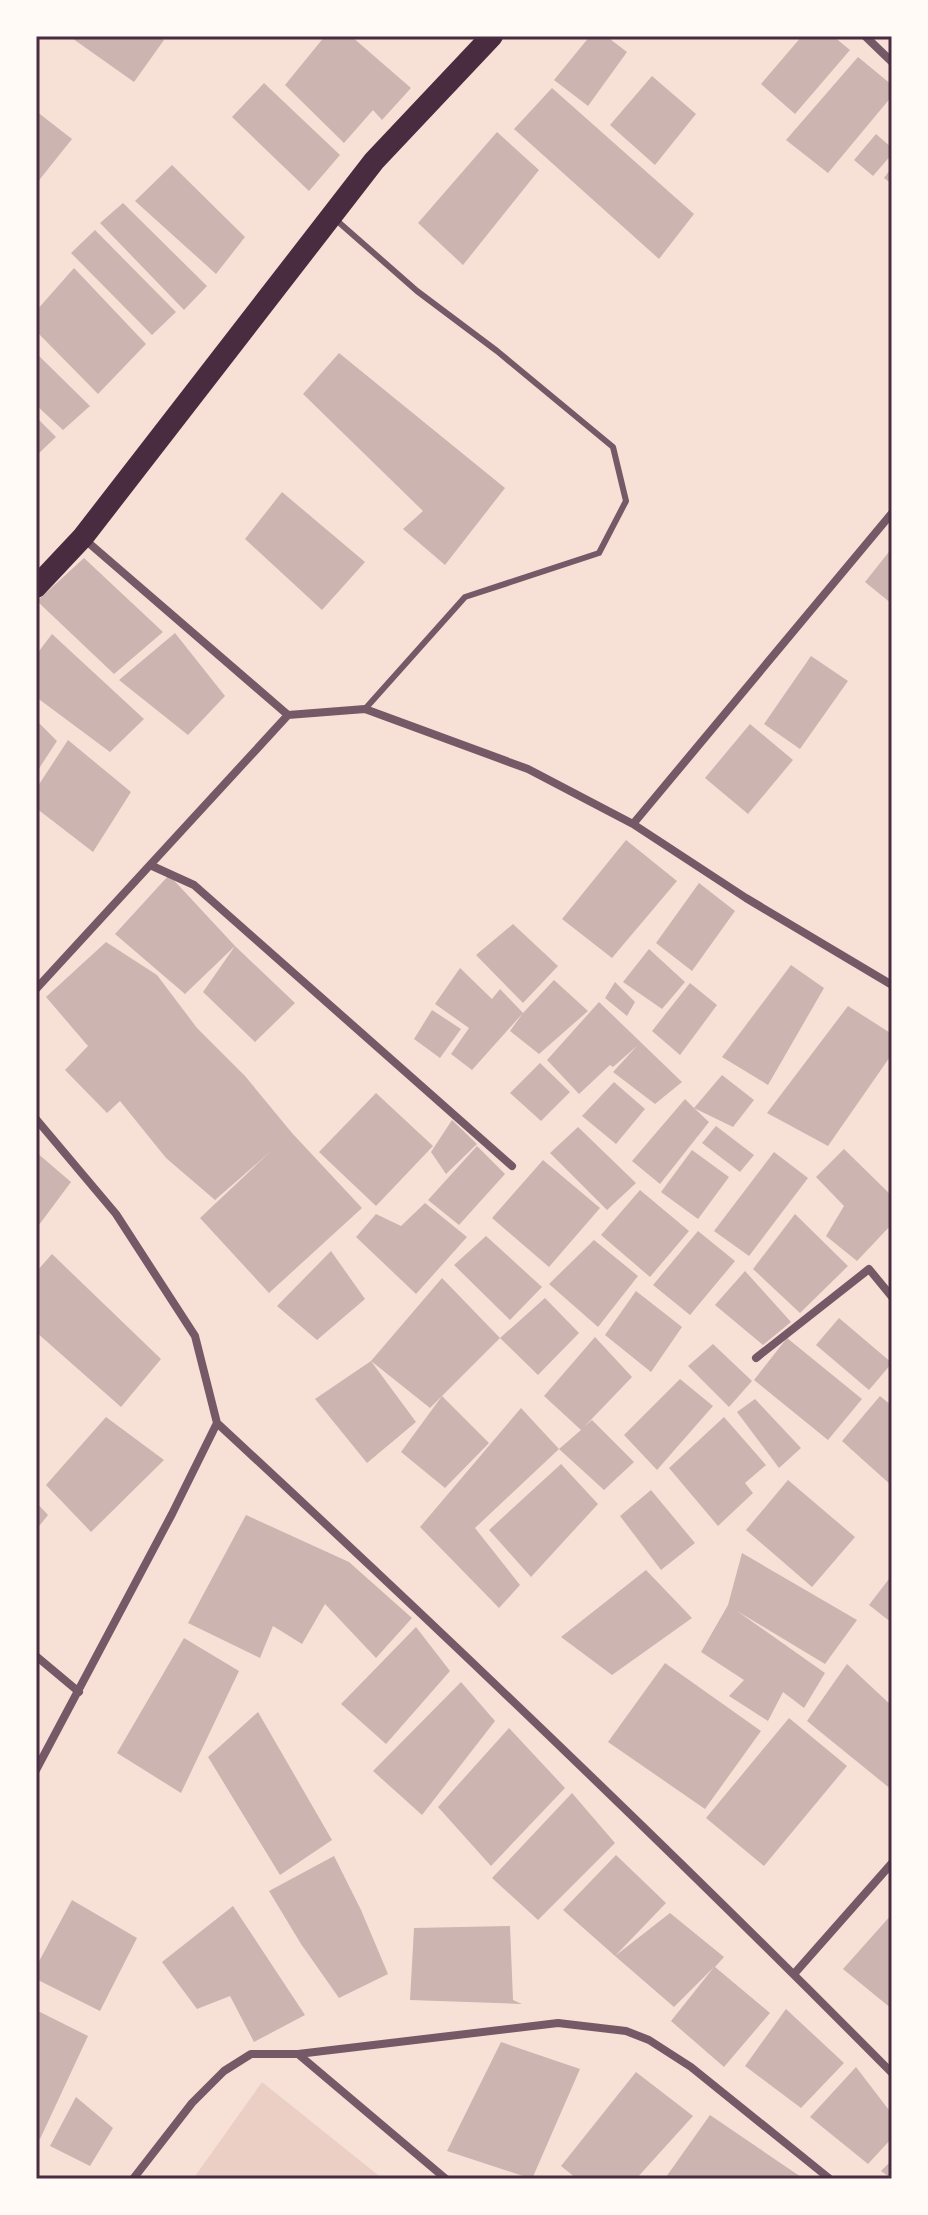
<svg xmlns="http://www.w3.org/2000/svg" width="928" height="2215" font-family="'PT Serif',serif">
<style>
.green{fill:#ebcfc5}
.building{fill:#ccb4b1}
.lines{fill:none;stroke-linecap:round;stroke-linejoin:round}
.service{stroke:#755966;stroke-width:6}
.minor{stroke:#755966;stroke-width:8}
.trunk{stroke:#4a2c40;stroke-width:22}
.neatline{fill:none;stroke:#4a2c40;stroke-width:3}
</style>
<rect width="100%" height="100%" fill="#f7e1d7"/>
<path class="green" d="M262 2082 383 2179H193Z"/>
<path class="building" d="M69 36H158L164 40 134 82Z
M325 36H351L411 88 382 120 373 110 344 143 285 85Z
M590 36H606L627 52 588 106 554 80Z
M802 36H833L850 50 795 114 761 84Z
M858 57 892 85V96L828 173 786 140Z
M652 76 696 114 655 165 610 125Z
M264 83 340 155 309 191 232 117Z
M552 88 694 214 659 259 514 129Z
M36 111 72 139 36 184Z
M497 132 539 170 463 265 418 223Z
M876 134 892 148V154L873 176 854 160Z
M172 165 245 237 216 274 135 201Z
M892 167V184L884 178Z
M123 203 207 286 184 310 100 223Z
M95 230 176 312 152 335 71 253Z
M74 268 146 344 98 394 36 331V311Z
M36 353 90 406 63 430 36 405Z
M339 353 505 488 445 565 403 529 423 511 303 394Z
M36 417 56 437 36 456Z
M282 492 365 562 322 610 245 539Z
M892 548V604L865 582Z
M84 558 163 632 114 674 37 601Z
M175 633 225 696 188 735 119 680Z
M52 634 144 719 110 752 36 697V655Z
M811 656 848 681 800 749 764 724Z
M36 720 57 741 36 773Z
M750 724 793 760 748 814 705 778Z
M68 740 131 792 93 852 36 808V789Z
M626 840 677 881 612 958 562 919Z
M169 875 235 946 295 1003 255 1042 203 992 235 946 185 994 115 934Z
M699 883 735 911 692 971 656 943Z
M513 924 558 966 523 1003 476 955Z
M106 942 157 975 197 1028 245 1076 292 1133 362 1208 269 1293 200 1218 271 1151 215 1200 166 1158 120 1101 107 1113 65 1070 88 1046 46 997Z
M649 949 685 982 662 1009 623 982Z
M791 965 824 988 768 1085 722 1057Z
M460 968 492 999 500 989 523 1013 472 1070 451 1054 469 1028 435 1004Z
M554 980 588 1011 539 1054 510 1031 523 1013Z
M615 982 635 1002 627 1016 605 998Z
M690 983 717 1005 680 1055 652 1031Z
M599 1002 682 1082 655 1104 613 1072 637 1046 613 1067 610 1065 579 1094 547 1060Z
M848 1006 892 1034V1054L828 1146 767 1113Z
M432 1010 461 1029 440 1058 414 1039Z
M540 1063 570 1092 541 1121 510 1093Z
M722 1075 754 1100 733 1127 694 1108 709 1122 660 1184 632 1161 685 1099 694 1108Z
M614 1082 645 1109 616 1144 582 1116Z
M376 1093 433 1146 376 1206 319 1152Z
M452 1120 477 1144 446 1174 431 1152Z
M716 1126 754 1155 740 1172 702 1143Z
M578 1127 636 1183 607 1210 550 1153Z
M477 1146 505 1174 459 1225 428 1200Z
M844 1149 892 1196V1224L857 1261 826 1236 844 1206 816 1177Z
M692 1150 729 1177 698 1219 661 1192Z
M36 1152 71 1182 36 1229Z
M774 1152 808 1178 749 1256 714 1231Z
M543 1160 600 1208 549 1267 492 1218Z
M640 1190 689 1231 650 1277 601 1235Z
M425 1203 467 1237 416 1294 356 1237 376 1214 401 1226Z
M795 1214 848 1266 800 1313 753 1269Z
M698 1231 735 1261 690 1315 653 1285Z
M486 1236 542 1287 510 1320 454 1265Z
M594 1240 638 1276 598 1327 549 1284Z
M331 1251 365 1299 317 1340 277 1306Z
M52 1254 161 1359 121 1407 36 1332V1272Z
M745 1271 791 1322 763 1345 715 1305Z
M442 1278 500 1338 430 1408 371 1361 416 1422 367 1463 315 1399 371 1361Z
M636 1291 682 1327 651 1372 605 1335Z
M545 1298 579 1333 538 1375 500 1338Z
M839 1318 892 1363 869 1390 816 1345Z
M595 1337 632 1377 584 1427 592 1420 634 1462 604 1490 559 1449 581 1430 544 1396Z
M787 1338 862 1399 828 1440 754 1380Z
M713 1344 752 1381 729 1407 688 1366Z
M680 1379 713 1406 657 1470 624 1435Z
M442 1396 489 1443 445 1488 401 1452Z
M880 1396 892 1406V1486L842 1441Z
M755 1399 801 1448 779 1468 737 1412Z
M521 1408 559 1449 475 1528 520 1585 499 1608 420 1527Z
M106 1417 164 1460 91 1532 46 1485Z
M724 1417 766 1465 745 1483 753 1493 718 1526 669 1468Z
M561 1464 598 1504 531 1577 489 1530Z
M788 1480 855 1537 812 1587 746 1530Z
M651 1490 695 1543 661 1570 620 1516Z
M36 1502 48 1515 36 1530Z
M246 1515 349 1562 412 1618 376 1658 325 1604 302 1644 273 1626 260 1658 188 1623Z
M742 1553 857 1620 825 1664 737 1611 825 1673 804 1708 783 1692 768 1721 729 1696 744 1680 701 1652 728 1605Z
M646 1570 692 1618 612 1675 561 1637Z
M892 1575V1623L869 1605Z
M416 1627 450 1671 386 1744 341 1704Z
M184 1638 239 1671 181 1793 117 1753Z
M665 1663 761 1731 705 1809 608 1742Z
M847 1664 892 1706V1790L807 1721Z
M461 1682 495 1721 422 1815 373 1771Z
M258 1712 332 1840 280 1875 208 1757Z
M789 1718 847 1766 764 1866 706 1818Z
M509 1728 565 1788 491 1866 438 1807Z
M572 1793 615 1843 538 1920 492 1878Z
M616 1855 666 1903 615 1956 670 1913 724 1957 715 1967 770 2013 724 2067 671 2021 714 1967 674 2007 615 1956 563 1910Z
M334 1856 361 1910 388 1974 339 1998 301 1944 269 1891Z
M72 1900 137 1938 100 2011 36 1979V1967Z
M233 1906 305 2015 254 2042 230 1996 197 2009 162 1962Z
M892 1914V2009L843 1969Z
M510 1926 513 2000 522 2004 410 2000 414 1928Z
M786 2009 844 2063 801 2108 745 2066Z
M36 2010 88 2036 40 2139 36 2138Z
M501 2042 580 2069 532 2179 447 2151Z
M856 2067 892 2114V2138L868 2164 810 2117Z
M636 2072 693 2116 636 2179H577L561 2166Z
M76 2097 113 2128 90 2166 50 2146Z
M710 2115 804 2179H668L666 2177Z
M892 2160V2179L881 2171Z"/>
<g class="lines">
<path class="service" d="M335 219 417 291 497 351 613 447 626 501 599 553 465 597 365 709"/>
<path class="minor" d="M865 36 892 62
M83 538 288 715
M633 824 892 513
M150 865 194 885 512 1166
M36 989 288 715 365 709 528 769 633 824 746 898 892 985
M36 1119 116 1214 195 1336 217 1423 172 1514 36 1770
M756 1358 869 1269 892 1297
M217 1423C446 1635 672 1851 892 2073
M36 1656 79 1692
M794 1974 892 1863
M298 2054 558 2023 626 2031 649 2040 691 2067 830 2179
M133 2179 192 2103 224 2071 251 2054H298L446 2179"/>
<path class="trunk" d="M36 587 83 537 374 161 492 36"/>
</g>
<rect width="928" height="2215" fill="none" stroke="#fffaf5" stroke-width="76"/>
<rect x="38" y="38" width="852" height="2139" class="neatline"/>
</svg>
